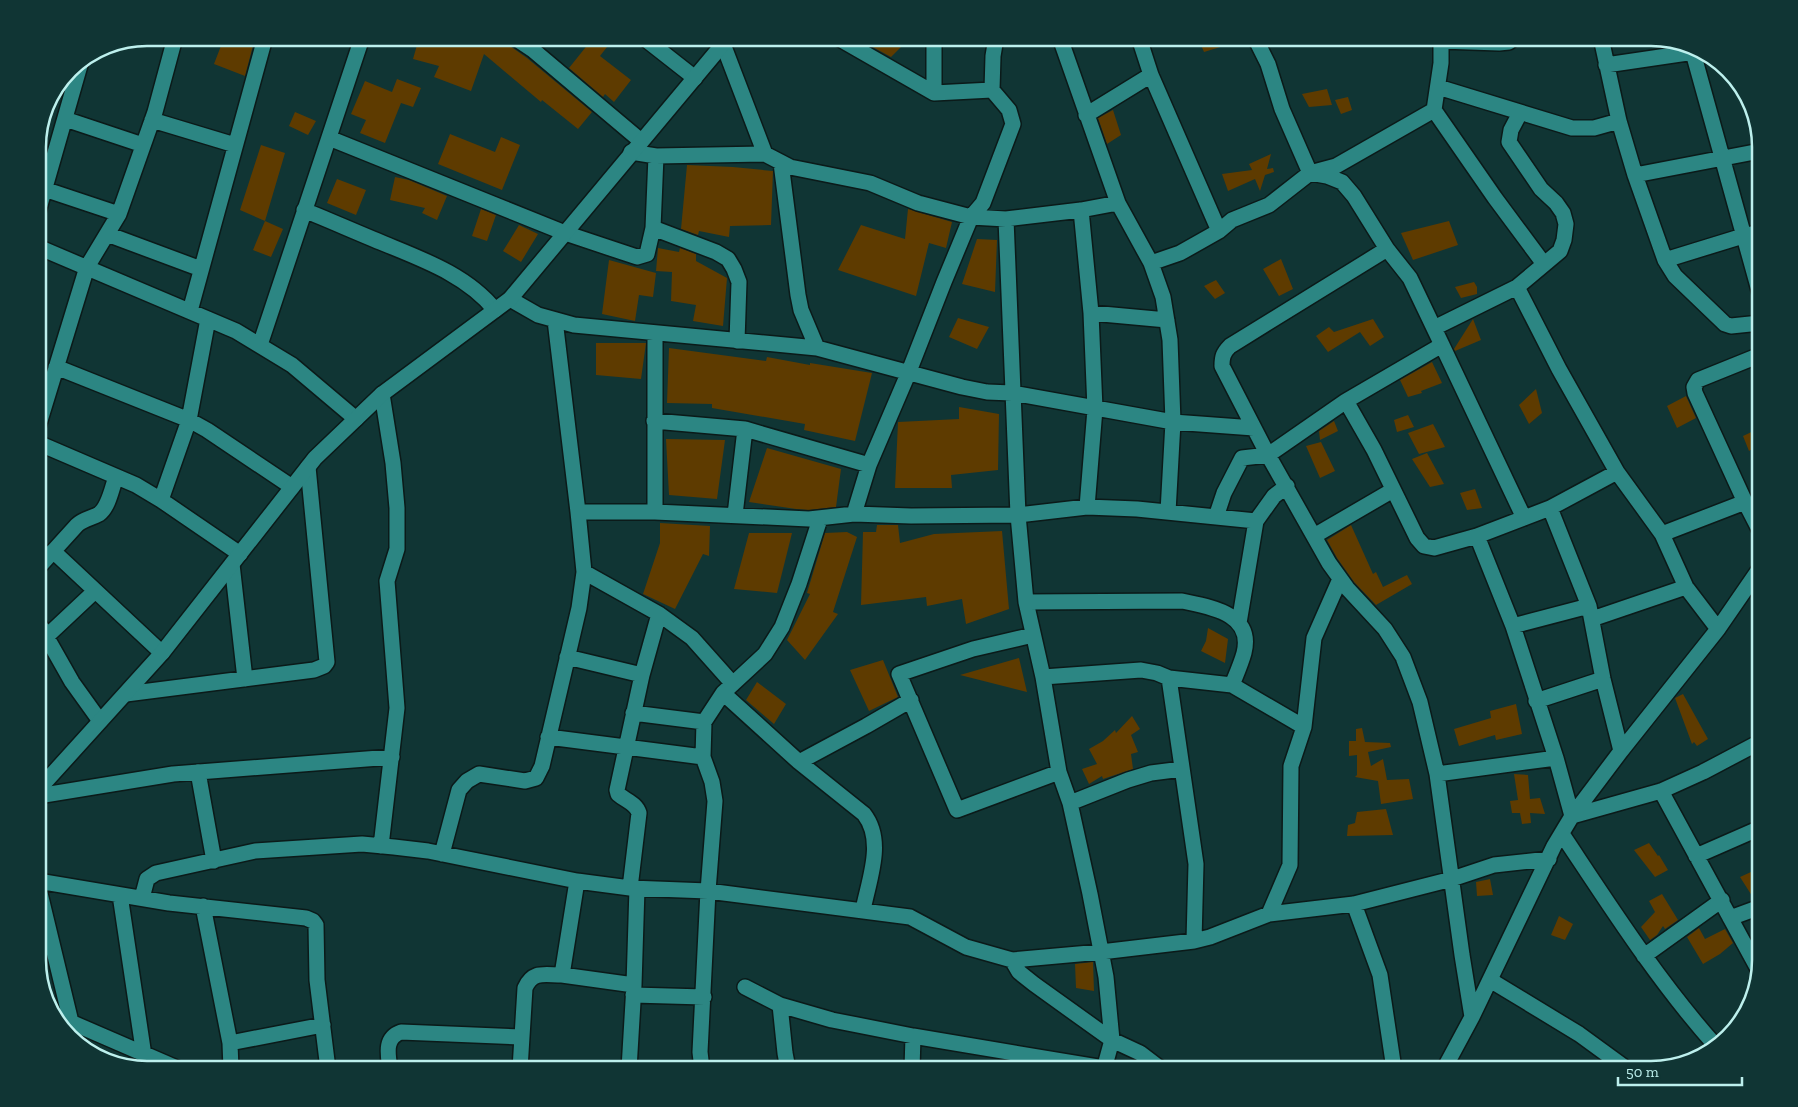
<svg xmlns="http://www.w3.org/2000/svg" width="1798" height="1107" font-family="'Zilla Slab',serif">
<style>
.building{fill:#5e3b00}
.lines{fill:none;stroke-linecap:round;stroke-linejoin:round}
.minor-casing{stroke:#0b1a19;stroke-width:18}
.tertiary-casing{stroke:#0b1a19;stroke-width:18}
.minor{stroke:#2c8683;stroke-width:15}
.tertiary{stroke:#2c8683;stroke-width:15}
.rim{fill:none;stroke:#bdf0ed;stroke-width:2.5}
</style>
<rect width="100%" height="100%" fill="#103534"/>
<path class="building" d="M224 38H255L245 76 214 64Z
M419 38H443L465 46 469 40 465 38H504L510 46 527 58 592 112 578 129 542 100 541 102 484 54 471 91 434 77 439 66 413 59Z
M593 38H614L600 56 631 80 614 102 605 94 603 97 569 68Z
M876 38H910L891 57 869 45Z
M1198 38H1240V41L1204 52Z
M397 79 421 88 413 107 401 103 385 143 360 133 366 120 351 114 365 81 392 92Z
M1327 89 1332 105 1309 107 1302 94Z
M1348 97 1352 110 1341 114 1335 100Z
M1113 110 1121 135 1107 144 1098 118Z
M295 112 316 121 308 135 289 126Z
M450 134 495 152 501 137 520 145 502 190 438 164Z
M261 145 285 153 265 221 240 210Z
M1271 154 1267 169 1273 168 1274 172 1265 175 1260 191 1255 179 1228 191 1222 174 1252 170 1249 164Z
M687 165 733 167 773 171 771 225 730 226 729 237 699 231 698 235 681 229Z
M395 177 409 180 447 196 437 220 422 213 425 208 390 200Z
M337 179 366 190 356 215 327 203Z
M481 209 496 215 487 241 472 236Z
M908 209 952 222 946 248 929 243 916 296 838 270 861 225 905 239Z
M265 221 283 229 271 257 253 250Z
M1449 221 1458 245 1413 260 1401 233Z
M519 225 538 234 521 262 503 251Z
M977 239 997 240 995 292 962 284Z
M658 248 679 252 680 248 696 254V261L727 278 723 326 693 321 696 305 671 301 672 272 656 271Z
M1281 259 1293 289 1279 296 1263 269Z
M609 260 656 273 653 297 639 295 635 321 602 314Z
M1216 280 1225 293 1215 299 1204 286Z
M1474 282 1477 287V294L1461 298 1455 287Z
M958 318 989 327 977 349 949 337Z
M1373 319 1384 337 1370 346 1360 332 1328 352 1316 336 1329 327 1334 332Z
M1473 319 1481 340 1455 351 1454 349Z
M596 343H646L641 379 596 375Z
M669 348 766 361 767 357 810 365V363L872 373 855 441 804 430 805 424 712 408V404L667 403Z
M1432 362 1442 383 1421 391 1422 393 1408 397 1400 380Z
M1536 389 1542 413 1529 424 1519 405Z
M1686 396 1696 418 1677 428 1667 406Z
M959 407 999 414 998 470 951 475 952 488H895L898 422 959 419Z
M1408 415 1414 427 1397 432 1394 420Z
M1334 421 1338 431 1320 440 1319 431Z
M1433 424 1445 447 1419 454 1408 433Z
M1760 428V444L1749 451 1743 436Z
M666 439 725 440 717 499 669 495Z
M1321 442 1335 471 1320 478 1306 446Z
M767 448 841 469 836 507 809 510 796 509 749 502Z
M1427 453 1444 484 1430 487 1412 459Z
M1475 489 1482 508 1467 510 1460 493Z
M660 523 710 526 709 556 703 554 675 609 643 594 660 543Z
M877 525H898L900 543 934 534 1002 531 1009 609 966 624 962 599 927 606 926 597 861 605 863 532H876Z
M1351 525 1373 574 1376 572 1383 587 1407 575 1412 584 1376 605 1354 582 1337 558 1327 540Z
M847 532 857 537 833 612 838 614 805 660 787 640 810 594 807 593 825 533Z
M749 533H792L777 593 734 589Z
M1208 628 1228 639 1225 663 1201 651 1206 641Z
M1019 658 1027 692 960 675Z
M883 660 898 697 869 711 850 670Z
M757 682 786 704 774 724 746 700Z
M1683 694 1708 739 1697 746 1694 742 1692 744 1675 698Z
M1516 704 1522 734 1496 740 1495 735 1459 746 1454 729 1491 718 1490 711Z
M1132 716 1140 729 1131 735 1138 752 1131 754 1133 769 1103 779 1102 776 1089 784 1082 769 1097 764 1089 749 1103 741 1115 730 1116 733Z
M1362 728 1365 742 1390 743 1391 747 1368 752 1371 766 1383 759 1387 780 1409 779 1413 799 1381 804 1378 781 1355 777 1357 775V755L1349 756V741H1356V729Z
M1514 774 1528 775 1530 799 1540 798 1545 814 1530 813 1531 823 1522 824 1520 813H1512L1510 801 1518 800Z
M1386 809 1393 835 1347 836 1348 825 1355 823 1357 812Z
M1649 843 1658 856 1659 855 1668 870 1655 877 1634 850Z
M1751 872 1760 885V898L1754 899 1740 877Z
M1490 879 1493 895 1477 896 1476 882Z
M1662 894 1678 920 1665 929 1663 926 1657 935 1650 940 1641 927 1655 912 1649 901Z
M1559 916 1573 924 1565 940 1551 935Z
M1699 928 1705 939 1725 929 1733 943 1720 954 1703 964 1687 937Z
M1093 962 1094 991 1076 988 1075 964Z"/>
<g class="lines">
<g class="minor-casing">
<path id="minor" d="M515 38 533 50 641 141
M644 38 695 78
M838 38 934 93 992 90
M934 38V93
M1060 38 1118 203 1151 263 1163 297 1170 340 1173 422 1168 512
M1139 38 1151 75 1219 231
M1441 38V63L1434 110 1495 198 1544 264
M1601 38 1619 121 1635 175 1665 260 1675 276 1725 324 1731 326 1760 323
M1441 41 1499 43 1509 42 1514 38
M723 44 765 154
M1692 49 1760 294
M1606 65 1701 51
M1438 87 1572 128H1594L1619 121
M1086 115 1151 75
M65 119 143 145
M152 120 235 145
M329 138 565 233 637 257 647 254 653 228 656 156
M631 152 656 156 765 154 790 167 870 183 918 203 971 217 1006 219 1081 210 1118 203
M781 163 798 295 801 310 817 348
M1635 175 1760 151
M44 189 119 214
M304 210C331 221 358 233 385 244 424 260 468 276 495 310
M1081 210 1091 313 1095 409 1087 507
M38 212 81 62
M1006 219 1018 515 1026 602 1043 677 1059 772 1070 803 1090 894 1106 977 1112 1040 1104 1069
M653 228 716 252 728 259 734 269 739 282 737 341
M107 234 201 269
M38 247 236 331 292 365 356 419
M1387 249 1230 346C1223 353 1222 357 1222 366L1268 455 1329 563 1347 588 1385 629 1403 657 1420 702 1437 774 1462 955 1472 1017
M1665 260 1743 236 1760 232
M1151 263 1180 253 1219 231 1232 220 1269 205 1310 173 1336 166 1434 110
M1517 287 1559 369 1617 472 1662 534 1686 587 1718 629
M510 299 538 315 574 325 817 348 962 387 987 392 1012 393 1173 422 1254 428
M190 311 265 38
M1091 313 1167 320
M1434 328 1517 287 1560 251 1564 240 1566 224 1563 213 1556 203 1541 189 1509 142 1511 130 1520 113
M260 345 362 38
M1442 345 1524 518
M1760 355 1698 380 1694 387 1695 393 1745 502 1760 531
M56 367 189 420 207 430 292 487
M1346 401 1374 450 1417 538 1424 546 1434 548 1477 536 1550 508 1617 472
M654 421 745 429 869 465
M38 427 87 267 119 214 155 112 175 38
M38 443 136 485 161 500 240 554
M161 500 189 420 208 319
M1550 508 1589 606 1603 679 1621 751
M578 512H655L809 519 854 514 911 516 1018 515 1087 507 1137 509 1256 521
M655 512V333
M854 514 869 465 908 374 944 282 971 217 983 203 1013 124 1009 110 992 90 993 56 996 38
M735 515 745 429
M1216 517 1224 493 1242 458 1268 455 1346 401 1442 345 1410 278 1387 249 1354 196 1342 182 1327 176 1310 173 1282 109 1268 64 1255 38
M1662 534 1745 502
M1314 536 1393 490
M1477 536 1513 626 1556 758 1572 816 1661 791 1703 772 1760 742
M53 551 162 653
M232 564 245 679
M38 568 77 525C83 519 92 518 99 514 109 507 112 487 116 477
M584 572 659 614 692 638 733 684
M1026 602 1182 601C1210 607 1254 613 1244 653 1241 664 1236 675 1232 685
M1592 619 1686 587
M38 622 72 682 100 721
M1239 623 1256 521 1274 496 1287 486
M1513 626 1589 606
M1033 635 973 649 899 674 957 810 1059 772
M46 637 95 591
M567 657 642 675
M1043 677 1141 670 1157 673 1169 678 1232 685 1304 727
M1169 678 1196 864 1194 941
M723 693 799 762
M126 694 314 670 324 666 327 662 308 467
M1536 701 1603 679
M633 713 704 722
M548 737 703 757
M198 772 214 861
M1437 774 1556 758
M1661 791 1758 969
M38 796 173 774 392 757
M1070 803 1128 780 1151 773 1182 769
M1562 834C1610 906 1657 980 1715 1045
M381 846 397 708 387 581 397 549V508L393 463 382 394
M442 854 459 790 467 781 479 774 525 781 536 778 542 766 579 608 584 572 578 512 555 320
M1696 856 1760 828
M38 881 169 903 306 918 313 921 316 925 317 980 328 1069
M38 885 71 1022
M630 888 639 813C636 803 626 801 618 794L617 790 642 675 659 614
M120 895 146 1069
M142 898 147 879 156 873 255 851 362 844 394 847 428 851 577 881 630 888 708 891 910 917 966 947 1012 960 1101 952 1194 941 1210 937 1269 914 1354 904 1452 879 1494 865 1549 859
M1354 904 1380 975 1394 1069
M203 906 230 1043 231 1069
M863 910C869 879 885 841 864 814L799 762 866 726 911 700
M1269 914 1290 865 1291 766 1304 727 1314 638 1340 579
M1730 918 1760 907
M1644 956 1722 900
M1012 960 1019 972 1034 984 1112 1040 1140 1053 1161 1069
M562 975 634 985
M1490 980 1579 1034 1627 1069
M745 987 780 1005 832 1020 913 1036 1104 1068
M633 995 704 997
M780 1005 785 1053 788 1069
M52 1014 179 1069
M230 1043 323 1025
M390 1069C388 1054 384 1038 401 1032L521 1037
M520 1069 525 988C533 970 545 975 562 975L577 881
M629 1069 634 985 637 888
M702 1069 700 1052 708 891 715 801 712 782 703 757 704 722 723 693 765 654 782 627 799 584 820 519
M912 1069 913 1036
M1444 1069 1472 1017 1554 846 1572 816 1621 751 1718 629 1760 568"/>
</g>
<g class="tertiary-casing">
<path id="tertiary" d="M38 790 162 653 315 458 382 394 510 299 728 38"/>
</g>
<use href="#minor" class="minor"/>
<use href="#tertiary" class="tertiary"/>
</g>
<path d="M0 0H1798V1107H0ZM147 46H1651A101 101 0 0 1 1752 147V960A101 101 0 0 1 1651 1061H147A101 101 0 0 1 46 960V147A101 101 0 0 1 147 46Z" fill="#103534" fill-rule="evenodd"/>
<path class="rim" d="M147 46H1651A101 101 0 0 1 1752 147V960A101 101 0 0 1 1651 1061H147A101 101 0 0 1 46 960V147A101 101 0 0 1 147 46Z"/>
<path d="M1618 1077v8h124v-8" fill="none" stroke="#bdf0ed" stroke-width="2.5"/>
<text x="1626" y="1077" font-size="15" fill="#bdf0ed" stroke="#103534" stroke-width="4" paint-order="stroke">50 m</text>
</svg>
